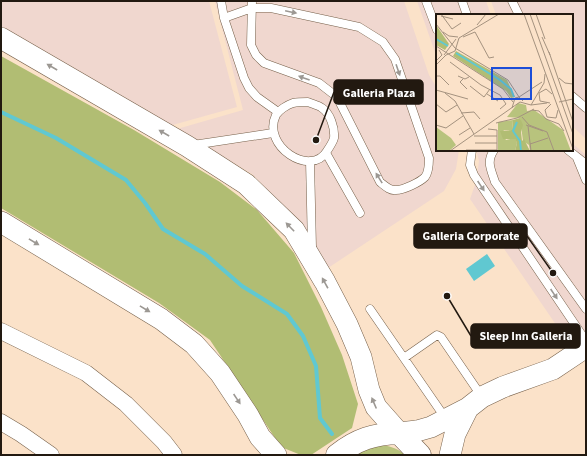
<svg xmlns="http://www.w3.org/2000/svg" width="587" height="456" font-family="'Source Sans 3',sans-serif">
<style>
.commercial{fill:#f0d7cf}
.green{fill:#b8c37d}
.forest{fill:#b1bd73}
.water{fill:#60c8d1}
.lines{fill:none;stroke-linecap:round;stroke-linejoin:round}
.stream{stroke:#60c8d1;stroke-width:4}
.service-casing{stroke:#76604a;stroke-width:9}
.minor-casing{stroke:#76604a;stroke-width:17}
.tertiary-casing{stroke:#76604a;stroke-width:22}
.primary-casing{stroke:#76604a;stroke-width:23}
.service{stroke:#fff;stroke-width:8}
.minor{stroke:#fff;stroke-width:16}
.tertiary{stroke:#fff;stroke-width:21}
.primary{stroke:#fff;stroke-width:22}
.oneway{fill:#9c9893}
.inset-river{fill:none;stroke:#60c8d1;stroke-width:2}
.inset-road{fill:none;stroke:#a4927f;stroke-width:1}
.view{fill:#1d4ed8;fill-opacity:0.15;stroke:#1d4ed8;stroke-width:2}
.inset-edge{fill:none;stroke:#221910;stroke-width:2}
.leader{fill:none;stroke:#221910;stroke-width:1.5}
.callout-dot{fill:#221910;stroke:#fff;stroke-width:1.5}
.callout{fill:#221910;stroke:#221910;stroke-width:1.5}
.callout-label{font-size:12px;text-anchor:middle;font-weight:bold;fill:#fff}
</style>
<rect width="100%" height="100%" fill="#fbe2c9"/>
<path class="commercial" d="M1 1H209L237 107 169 126 1 29Z
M215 1H404L429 75 437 88V150H459L456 169 444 191 328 268 302 226 252 174 177 129 243 110Z
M417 1H486L491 15H437V58Z
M491 1H586V139L572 126V15H496Z
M572 143 586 155V347L576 354 470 199 476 182 479 161 476 150H572Z"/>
<path class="green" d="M383 445C392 447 399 449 405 455H350L363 448Z"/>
<path class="forest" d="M1 56 134 130 220 182 257 210 294 253 321 307 342 355 358 404 352 428 311 455H301L281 447 210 340 159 303 1 208Z"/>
<path class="water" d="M487 254 495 266 474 281 466 269Z"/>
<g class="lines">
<path class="stream" d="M1 112 56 138 126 180 145 203 163 229 205 254 242 286 287 314 303 336 316 366 320 418 332 434"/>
<g class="service-casing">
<path id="service" d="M221 1 224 18 244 78 249 88 257 97 278 112
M426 1 437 30
M462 1 467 15
M512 1 519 15
M224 18 252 8H271L359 27 383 42 395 59 429 158C429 164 429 172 425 177 420 182 404 190 396 190 390 191 385 186 380 182L337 97 319 83 264 63 256 55 251 45 252 1
M572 96 586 108
M308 102C312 104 318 105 322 108 330 113 335 128 334 138 333 142 329 148 327 151 311 178 261 146 276 115 279 110 287 105 293 103 298 102 303 102 308 102Z
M193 145 273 133
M472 150 470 165 474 175 586 341
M494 150C486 162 491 169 495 182L586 309
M568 150 586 164
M326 153 360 213
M577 158 586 180
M310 161 312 248
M370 309 446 419
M404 358 437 335 441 337 482 397"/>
</g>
<g class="minor-casing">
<path id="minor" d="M1 331 86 373 126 404 164 442 174 455
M1 422 21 434 51 455"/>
</g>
<g class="tertiary-casing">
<path id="tertiary" d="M1 38 187 146 246 184 294 230 325 282 347 324 361 357 369 390 376 407 399 433 417 431 431 427 468 408 482 397 503 387 553 369 586 347
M1 222 161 319 194 344 220 373 248 415 260 437 276 455
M450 455 455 434 468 408"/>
</g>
<g class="primary-casing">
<path id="primary" d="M337 455C357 439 374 434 399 433L420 455"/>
</g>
<use href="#service" class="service"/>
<use href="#minor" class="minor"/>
<use href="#tertiary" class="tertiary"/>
<use href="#primary" class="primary"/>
</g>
<defs><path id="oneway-solid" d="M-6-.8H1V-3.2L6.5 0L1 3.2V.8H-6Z"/></defs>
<g class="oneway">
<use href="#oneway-solid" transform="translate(291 12) rotate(12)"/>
<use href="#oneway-solid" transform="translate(52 67) rotate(-150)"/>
<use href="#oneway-solid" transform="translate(398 70) rotate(71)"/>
<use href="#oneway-solid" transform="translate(304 78) rotate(-160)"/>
<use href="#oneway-solid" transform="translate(164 133) rotate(-150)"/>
<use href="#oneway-solid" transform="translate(379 178) rotate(-122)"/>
<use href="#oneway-solid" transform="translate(481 186) rotate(56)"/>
<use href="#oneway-solid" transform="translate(290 227) rotate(-134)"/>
<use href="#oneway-solid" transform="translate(34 242) rotate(31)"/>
<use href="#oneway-solid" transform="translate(325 283) rotate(-119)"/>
<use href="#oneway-solid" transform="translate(554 294) rotate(56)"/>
<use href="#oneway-solid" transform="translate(145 309) rotate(31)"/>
<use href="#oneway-solid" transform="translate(237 399) rotate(56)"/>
<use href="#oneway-solid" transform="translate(374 403) rotate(-113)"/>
</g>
<g transform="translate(436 14)">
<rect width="137" height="137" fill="#fbe2c9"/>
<path d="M82 89 90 91 91 97 98 96 127 116 135 137H94L93 131 87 127 84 104 71 103ZM77 106 76 116H68L66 119 70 126 79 124 81 129 79 137H62V108ZM0 113 15 124 20 131 13 137H0Z" fill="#b8c37d"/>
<path d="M0 11 13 30 9 36 0 31ZM20 37 71 66 79 83 75 84 70 77 17 42ZM84 104 87 111 85 118 86 127 88 125 94 137H79L81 129 79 125H67L64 117 76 116 77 106Z" fill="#b1bd73"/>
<path class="inset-river" d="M0 25 12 32M20 39 64 66 75 75 78 83M81 108 77 117 84 127 85 137"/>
<path class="inset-road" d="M5 0 16 15 25 9M88 0 137 135M94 0 137 120M100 0 109 25M5 2 17 5M0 10 19 34 72 66 83 83 106 68M41 11 50 0M7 18 13 22 22 23M27 23 39 18 53 44 58 43M106 23 114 41M0 32 67 75 77 88M113 38 137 108M8 41 20 25M0 47 6 41 3 36M14 48 45 71 64 81 70 90 64 95M0 51 10 41 19 37 23 24 63 0M0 62H4L13 71M22 62 29 65 33 63M123 64 129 69 137 70M27 65 24 68 31 75M34 72 48 83 54 75M0 76 32 85M9 79 19 87 38 120M51 80 62 87M123 88 137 85M114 89 104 87 103 79 110 75 116 80M0 90 10 98 21 91M115 90 109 96 111 103 120 104 122 96M95 91 108 69 109 60M76 94 79 84 83 83 87 87M96 96 103 97 110 105 123 110 128 117M25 99 38 98 44 105M86 103 93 111 111 118 118 137M60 109 81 104 98 95M0 111 10 114 27 102M90 111 107 117M92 112 95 137M52 115 61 116V136M23 121 34 114M38 122H61M39 129H61M94 130 112 124M30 136H61M14 137 84 88 95 91 111 89"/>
<path class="view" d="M56 54H95V85H56Z"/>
<rect width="137" height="137" class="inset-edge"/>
</g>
<path class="leader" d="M316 140L334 92M553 273L527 236M447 296L471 336"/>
<g class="callout-dot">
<circle cx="316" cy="140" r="4"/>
<circle cx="553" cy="273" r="4"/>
<circle cx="447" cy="296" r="4"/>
</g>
<g class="callout">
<rect x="334" y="80" width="89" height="24" rx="4"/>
<rect x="414" y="224" width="113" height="24" rx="4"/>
<rect x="471" y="324" width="109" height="24" rx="4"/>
</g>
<g class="callout-label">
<text x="379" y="97">Galleria Plaza</text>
<text x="471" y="240">Galleria Corporate</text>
<text x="526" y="340">Sleep Inn Galleria</text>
</g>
<rect width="587" height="456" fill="none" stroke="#221910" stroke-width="4"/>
</svg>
